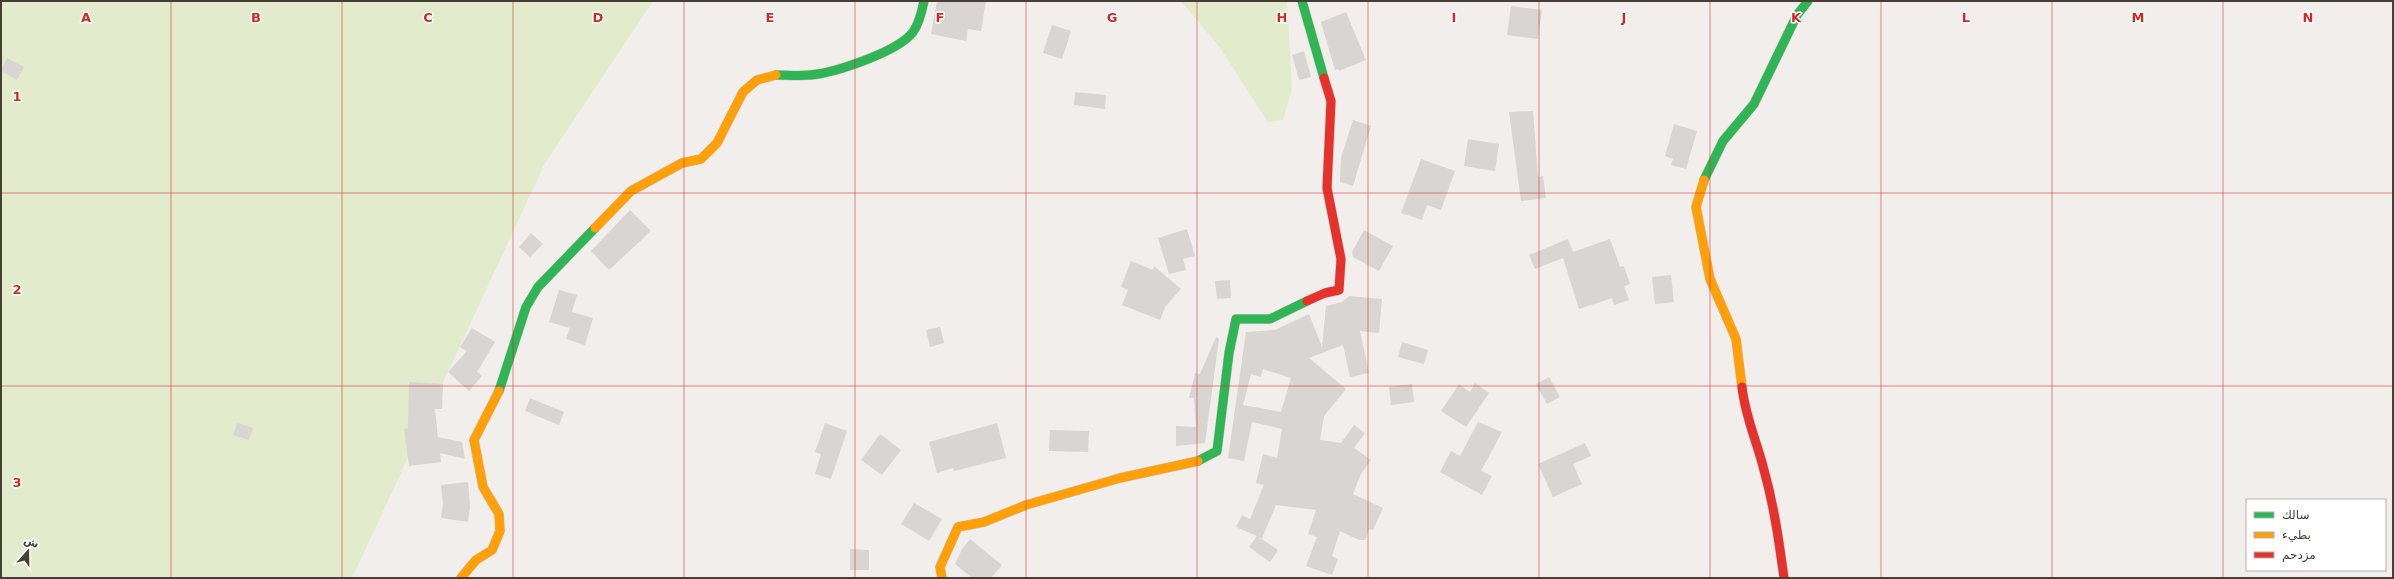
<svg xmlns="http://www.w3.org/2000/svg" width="2394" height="579" font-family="'DejaVu Sans',Vazirmatn,sans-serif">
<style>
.green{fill:#e2ebcb}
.building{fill:#d9d5d2;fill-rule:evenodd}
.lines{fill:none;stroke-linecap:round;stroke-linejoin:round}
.fast-casing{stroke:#d0cac2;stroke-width:10}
.slow-casing{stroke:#d0cac2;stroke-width:10}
.jam-casing{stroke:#d0cac2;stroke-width:10}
.fast{stroke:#30b455;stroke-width:9}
.slow{stroke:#ff9f0a;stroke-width:9}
.jam{stroke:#e5322d;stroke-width:9}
.grid{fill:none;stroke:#d62828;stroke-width:1;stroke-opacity:0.55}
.grid-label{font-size:13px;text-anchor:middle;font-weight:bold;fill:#d62828;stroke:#fff;stroke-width:3;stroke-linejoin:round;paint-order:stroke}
</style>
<rect width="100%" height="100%" fill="#f1eeeb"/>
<path class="green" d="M1 1H653L544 165 352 578H1Z
M1181 1H1287L1292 89 1283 120 1268 122 1221 49Z"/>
<path class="building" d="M937 1H986L981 31 968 29 966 41 931 34Z
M1511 6 1542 10 1538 39 1507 35Z
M1346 12 1366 60 1339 71 1338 69 1335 70 1321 22Z
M1052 25 1071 31 1062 59 1043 53Z
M1304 51 1311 77 1299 80 1292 55Z
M7 58 24 67 17 80 1 71Z
M1075 92 1106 95 1105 109 1074 105Z
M1533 111 1538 177 1543 176 1546 198 1521 201 1509 112Z
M1353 120 1371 126 1353 186 1340 182 1341 158Z
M1674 124 1697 131 1686 169 1671 165 1673 159 1665 156Z
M1468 139 1499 144 1495 171 1464 166Z
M1421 159 1455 171 1441 210 1427 205 1422 220 1401 213Z
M630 210 651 231 609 270 591 251Z
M1187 229 1195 256 1183 259 1186 270 1169 274 1158 238Z
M1364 230 1393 246 1379 271 1353 257 1352 252Z
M531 233 543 244 530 257 519 247Z
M1568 239 1573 252 1610 239 1620 267 1624 266 1630 284 1624 286 1629 300 1614 305 1612 298 1579 309 1563 258 1535 269 1529 255Z
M1131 261 1153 270 1154 266 1181 289 1165 307 1160 320 1122 305 1128 290 1121 287Z
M1671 275 1674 302 1655 304 1652 277Z
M1230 280 1231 298 1217 299 1215 281Z
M559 290 577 295 572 312 593 318 585 345 566 339 570 328 549 322Z
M1349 296 1382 299 1379 333 1360 331 1369 373 1350 377 1343 345 1309 358 1346 389 1324 416 1320 440 1341 443 1354 425 1365 433 1354 448 1371 460 1361 474 1353 494 1383 508 1373 530 1369 529 1365 540H1359L1340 531 1332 556 1338 559 1332 575 1306 566 1317 537 1308 534 1316 510 1276 505 1262 538H1260L1278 550 1270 562 1249 547 1257 536 1236 527 1242 515 1250 519 1264 485 1256 483 1263 454 1277 458 1282 429 1252 422 1244 461 1228 458 1246 332 1275 330 1309 314 1322 347 1326 306 1342 302ZM1263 369 1291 378 1281 412 1243 405 1251 374 1261 377Z
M940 327 944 343 930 347 926 330Z
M472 328 495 342 477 372 482 376 469 391 448 372 467 351 460 347Z
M1216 337 1219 339 1205 443 1176 446V426L1196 427 1194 398H1189L1195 373 1200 374Z
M1402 342 1428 350 1424 364 1398 357Z
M1549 377 1560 397 1547 404 1536 384Z
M409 382 443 384 442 409H435L438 437 462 442 465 459 440 453 441 462 409 466 404 429 408 428Z
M1475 383 1489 393 1466 427 1441 411 1459 384 1470 392Z
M1412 384 1414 402 1391 405 1389 387Z
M530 398 564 412 559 425 525 411Z
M1478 422 1502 432 1481 471 1492 476 1482 495 1440 472 1451 451 1460 456Z
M237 423 253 428 249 440 233 435Z
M825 423 847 431 831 479 815 474 821 454 815 452Z
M997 423 1006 458 954 471 953 468 937 473 929 442Z
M1050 430 1089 431 1088 452 1049 451Z
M880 434 901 450 882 475 861 460Z
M1585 443 1591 456 1573 464 1582 484 1553 497 1538 464Z
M468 482 470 507 468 522 441 518 443 503 441 485Z
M914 503 942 519 929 541 901 524Z
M970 539 1002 565 991 578H972L955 564 962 549Z
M850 549 869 550V570H850Z"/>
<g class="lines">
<g class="fast-casing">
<path id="fast" d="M1302 1 1324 78
M776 75C787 75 799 76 810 75 834 73 898 52 913 32 919 24 922 11 924 1
M1704 180 1723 141 1754 104 1797 15 1808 1
M499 391 526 307 538 287 595 228
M1198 461 1217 451 1229 353 1236 319H1270L1307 301"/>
</g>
<g class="slow-casing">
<path id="slow" d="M1704 180 1696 207 1710 279 1736 339 1742 387
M595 228 631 191 682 163 701 159 717 143 743 92 757 80 776 75
M461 578 476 560 492 550 500 531 499 514 483 487 474 440 499 391
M942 578 940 567 958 527 984 522 1026 505 1120 478 1198 461"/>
</g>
<g class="jam-casing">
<path id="jam" d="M1307 301 1325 293 1339 290 1341 259 1327 188 1331 101 1324 78
M1742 387C1745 416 1757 442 1764 470 1774 506 1779 541 1784 578"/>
</g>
<use href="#fast" class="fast"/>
<use href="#slow" class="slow"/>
<use href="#jam" class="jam"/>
</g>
<path class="grid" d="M171 1V578M342 1V578M513 1V578M684 1V578M855 1V578M1026 1V578M1197 1V578M1368 1V578M1539 1V578M1710 1V578M1881 1V578M2052 1V578M2223 1V578M1 193H2393M1 386H2393"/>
<g class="grid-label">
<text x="86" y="22">A</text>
<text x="256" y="22">B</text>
<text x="428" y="22">C</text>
<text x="598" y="22">D</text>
<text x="770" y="22">E</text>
<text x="940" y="22">F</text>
<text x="1112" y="22">G</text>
<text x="1282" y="22">H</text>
<text x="1454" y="22">I</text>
<text x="1624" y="22">J</text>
<text x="1796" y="22">K</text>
<text x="1966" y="22">L</text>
<text x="2138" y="22">M</text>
<text x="2308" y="22">N</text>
<text x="17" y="101">1</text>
<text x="17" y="294">2</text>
<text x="17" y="487">3</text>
</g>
<rect width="2394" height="579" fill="none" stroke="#473f36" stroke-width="4"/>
<rect x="2246" y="499" width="140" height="72" fill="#ffffff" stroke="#b5b2af"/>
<rect x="2254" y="512" width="20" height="6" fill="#30b455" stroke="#b5b2af"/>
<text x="2282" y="519" font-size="12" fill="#473f36">سالك</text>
<rect x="2254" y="532" width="20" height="6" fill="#ff9f0a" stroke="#b5b2af"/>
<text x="2282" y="539" font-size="12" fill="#473f36">بطيء</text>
<rect x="2254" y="552" width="20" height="6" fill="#e5322d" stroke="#b5b2af"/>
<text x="2282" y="559" font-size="12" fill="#473f36">مزدحم</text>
<g transform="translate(28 551) rotate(20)" stroke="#ffffff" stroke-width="3" paint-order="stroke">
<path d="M0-3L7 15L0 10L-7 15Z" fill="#473f36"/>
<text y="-6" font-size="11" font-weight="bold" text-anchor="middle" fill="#473f36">ش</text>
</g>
</svg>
